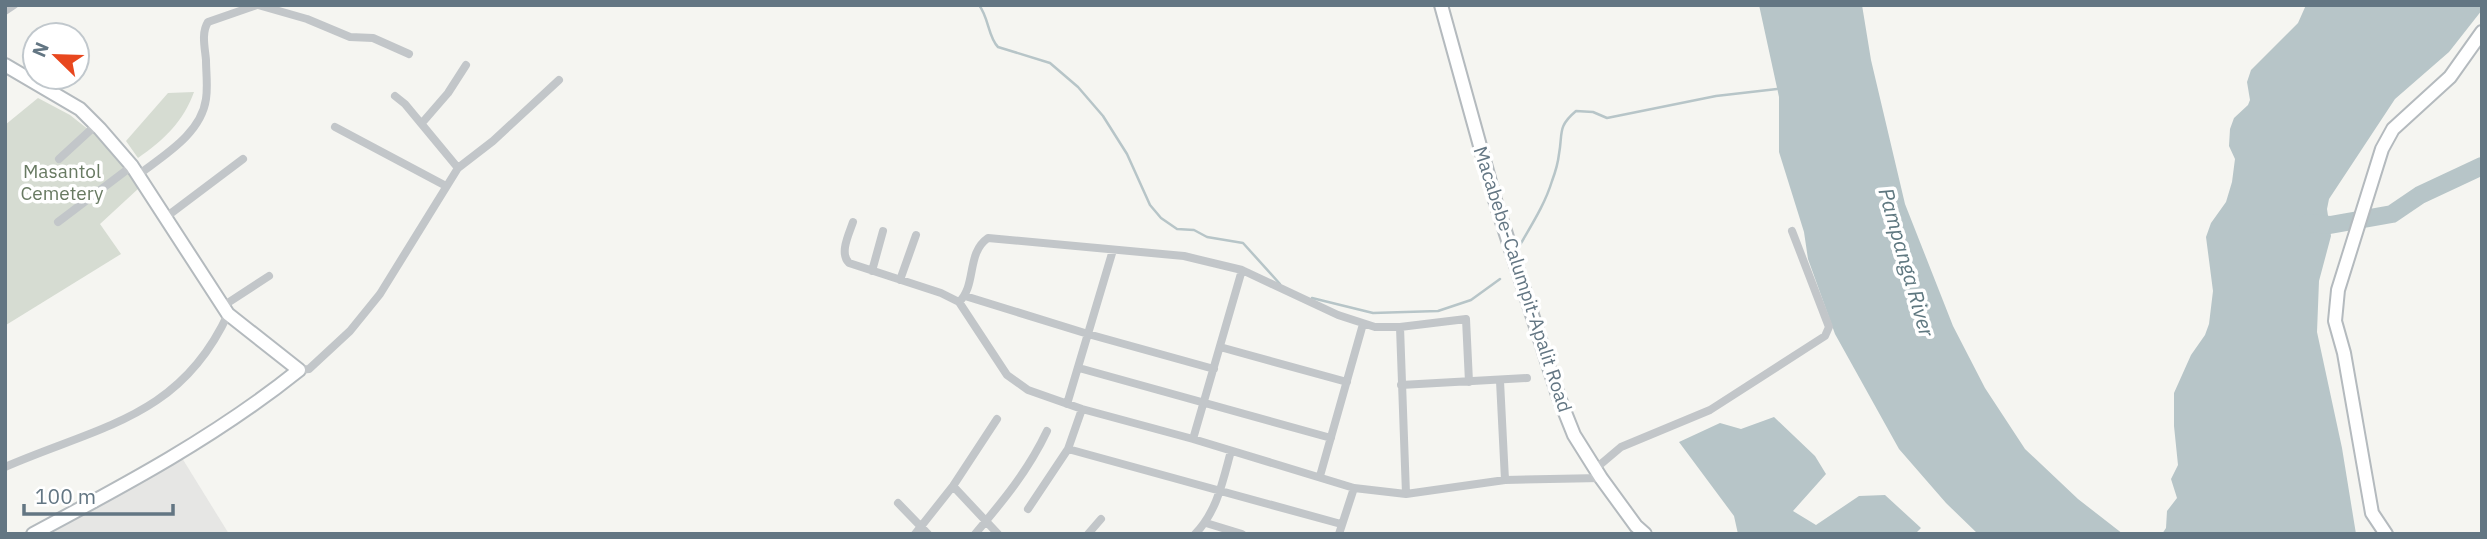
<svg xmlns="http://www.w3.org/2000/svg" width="2487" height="539" font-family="'IBM Plex Sans',sans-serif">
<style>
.built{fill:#e6e6e4}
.green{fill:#d6dcd2}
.water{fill:#b7c5c8}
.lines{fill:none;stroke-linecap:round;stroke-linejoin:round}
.stream{stroke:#b7c5c8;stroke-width:2.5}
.river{stroke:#b7c5c8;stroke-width:18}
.secondary-casing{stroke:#b4babe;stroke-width:16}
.street{stroke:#c2c6c9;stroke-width:8}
.secondary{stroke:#fff;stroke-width:12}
.labels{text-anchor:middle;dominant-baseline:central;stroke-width:7;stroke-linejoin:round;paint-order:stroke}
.park-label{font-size:19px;fill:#687a62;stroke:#fff}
.street-label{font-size:19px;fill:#637683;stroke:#fff}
.water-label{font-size:21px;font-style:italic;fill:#5f7880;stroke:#fff}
</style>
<rect width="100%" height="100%" fill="#f5f5f1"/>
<path class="built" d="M182 458 229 534H44Z"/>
<path class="green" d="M194 92C183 122 164 140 138 158L126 141 168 93Z
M38 98 70 115 113 149 139 188 100 224 121 254 6 325 5 125Z"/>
<path class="water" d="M1759 5H1862L1871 60 1905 204 1953 326 1985 388 2025 449 2078 499 2123 534H1978L1946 503 1899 449 1835 334 1808 259 1804 232 1779 152V97Z
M2306 5H2482V10L2449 52 2395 99 2329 199 2327 209 2331 236 2319 281 2317 332 2342 448 2356 534H2162L2166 528 2167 511 2177 498 2171 479 2178 465 2174 426V393L2191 355 2205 335 2209 324 2213 291 2206 237 2211 223 2226 202 2232 182 2235 159 2229 146 2230 129 2234 118 2248 105 2250 100 2247 82 2251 70 2298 23Z
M1774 417 1815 456 1826 474 1793 511 1816 525 1859 496 1885 495 1921 528 1915 534H1738L1734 516 1679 442 1720 423 1741 429Z"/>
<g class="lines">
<path class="stream" d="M979 5C989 18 988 37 998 47L1050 63 1078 87 1103 116 1127 154 1150 205 1161 218 1177 229 1194 230 1207 237 1243 243 1280 284
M1520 245C1532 224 1545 204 1552 181 1555 173 1558 163 1559 154 1563 133 1557 127 1576 111L1593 112 1607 118 1716 96 1777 89
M1312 298 1373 313 1438 311 1471 300 1500 279"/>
<path class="river" d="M2308 223 2330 225 2392 214 2420 195 2482 166"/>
<g class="secondary-casing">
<path id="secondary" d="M1441 5 1495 200 1558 395 1574 435 1601 478 1636 526 1645 534
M5 65 80 109 100 129 132 166 228 314 299 370C217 436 125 485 33 534
M2386 534 2372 513 2344 353 2335 321 2338 290 2382 149 2393 129 2450 77 2482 32"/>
</g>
<path class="street" d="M258 5 307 19 350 37 373 38 409 54
M5 11 14 5
M395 96 405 104 458 168
M422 123 448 93 466 65
M335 127 446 186
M59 159 96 125
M138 175C164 155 201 134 206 99 208 86 206 72 206 60 205 48 201 33 208 22L257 5
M166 217 243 159
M58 222 132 166
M853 222C849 234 839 253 849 263L941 293 959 302 1007 375 1028 390 1082 409 1193 439 1354 488 1406 494 1505 480 1601 478
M872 271 883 231
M900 280 916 235
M965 296 1088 334 1214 369
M959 302C977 285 966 253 988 238L1184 256 1242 270 1338 315 1375 327H1400L1466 319 1469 382
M223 306 269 276
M1400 327 1406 494
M1220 347 1347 382
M1079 368 1331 438
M299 370 309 369 350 331 380 294 458 168 493 141 559 80
M1500 381 1505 480
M1401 385 1527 378
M1067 404 1113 250
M1193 439 1242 270
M1068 449 1341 524
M5 467C99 426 180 418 228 314
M1595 469 1621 447 1710 410 1825 336 1829 327 1792 231
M1320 476 1363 324
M953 486 998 534
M898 503 928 534
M1028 509 1068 449 1082 409
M1206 523 1242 534
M915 534 953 486 997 419
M975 534C1003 501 1028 471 1047 431
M1088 534 1101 519
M1195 534C1217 512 1223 480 1231 451
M1339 534 1354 488"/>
<use href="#secondary" class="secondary"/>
</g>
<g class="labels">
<g class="park-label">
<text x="62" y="171">Masantol<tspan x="62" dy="22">Cemetery</tspan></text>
</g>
<g class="street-label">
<text transform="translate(1523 279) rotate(72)">Macabebe-Calumpit-Apalit Road</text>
</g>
<g class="water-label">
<text transform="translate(1907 262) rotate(74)">Pampanga River</text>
</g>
</g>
<rect width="2487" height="539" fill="none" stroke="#637683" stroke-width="14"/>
<g transform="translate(56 56) rotate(293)"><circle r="33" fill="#ffffff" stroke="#c1c8cd" stroke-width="2"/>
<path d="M0-5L12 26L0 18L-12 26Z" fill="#e8471e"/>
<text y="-10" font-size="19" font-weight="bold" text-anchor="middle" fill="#637683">N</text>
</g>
<path d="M24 504v10h149v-10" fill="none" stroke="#637683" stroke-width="3.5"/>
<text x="35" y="504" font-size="21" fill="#637683" stroke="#ffffff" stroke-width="5" paint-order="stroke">100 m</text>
</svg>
